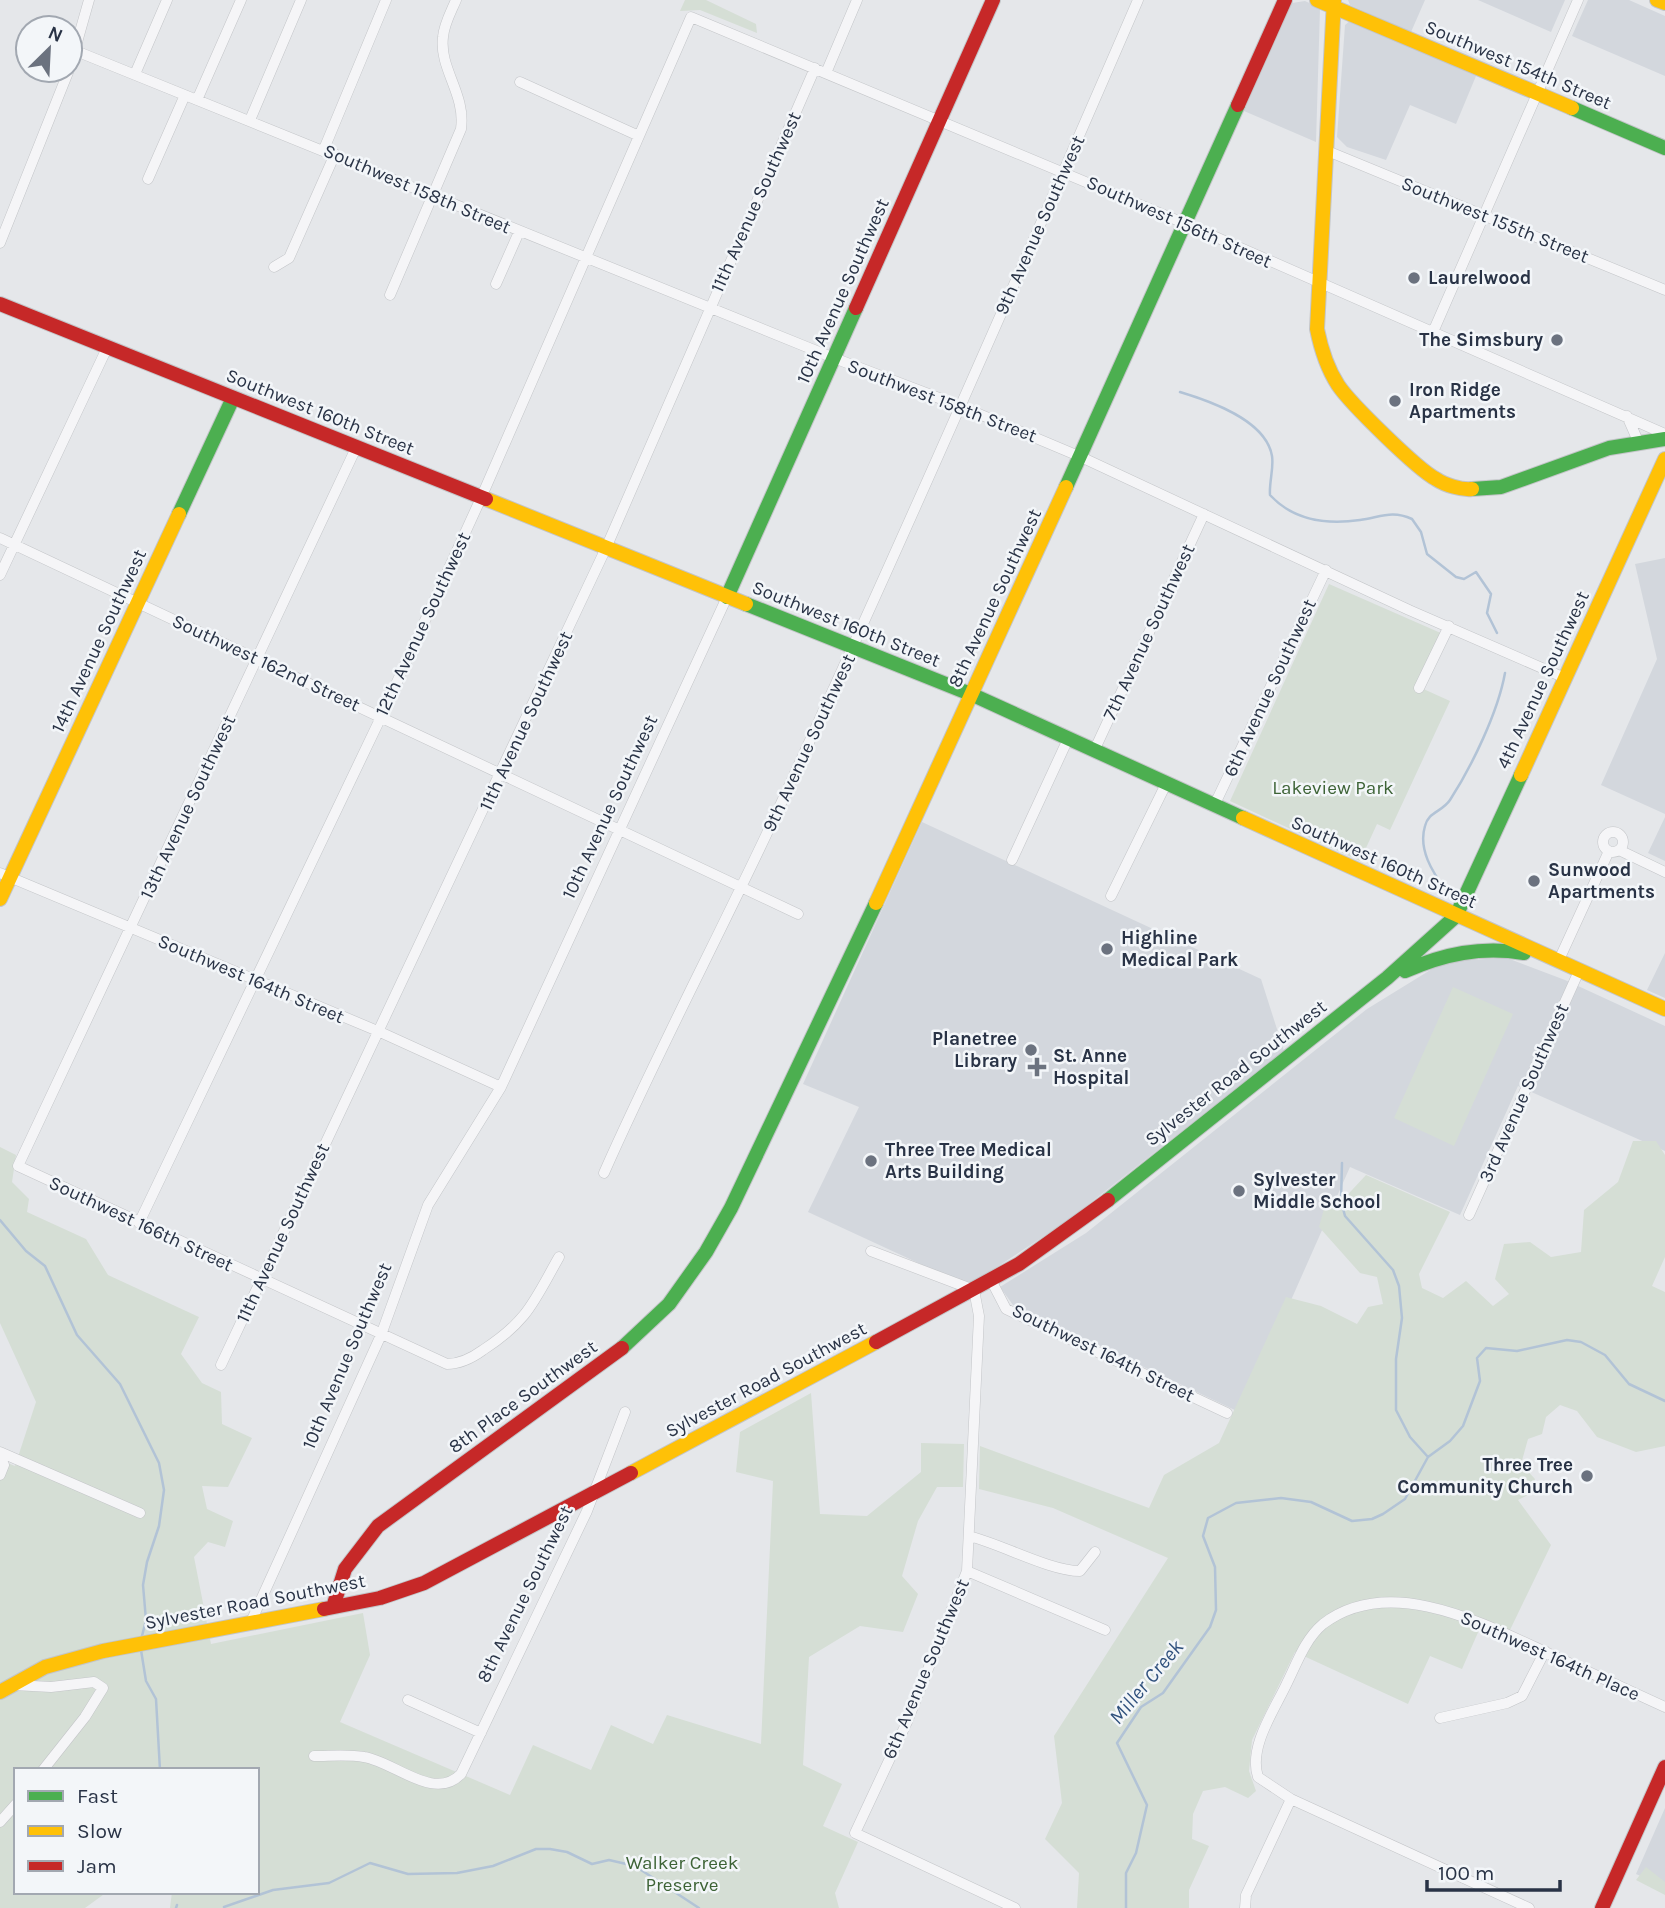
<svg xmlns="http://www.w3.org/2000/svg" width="1665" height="1908" font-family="Karla,sans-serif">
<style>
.built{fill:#d3d7dd}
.green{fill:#d5ded5}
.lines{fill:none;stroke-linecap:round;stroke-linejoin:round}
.stream{stroke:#b2c3d6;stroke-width:2.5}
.street-casing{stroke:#c3c5c8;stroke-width:11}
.fast-casing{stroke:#c3c5c8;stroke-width:16}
.slow-casing{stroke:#c3c5c8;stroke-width:16}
.jam-casing{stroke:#c3c5c8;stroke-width:16}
.street{stroke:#f5f5f7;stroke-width:10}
.fast{stroke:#4caf50;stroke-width:14}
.slow{stroke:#ffc107;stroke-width:14}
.jam{stroke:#c62828;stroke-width:14}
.poi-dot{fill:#6b727f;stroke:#f3f6f9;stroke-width:2.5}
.labels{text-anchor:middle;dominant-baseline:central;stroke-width:5;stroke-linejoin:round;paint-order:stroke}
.street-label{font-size:19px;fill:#293346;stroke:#f3f6f9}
.poi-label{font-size:19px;font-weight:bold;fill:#293346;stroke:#f3f6f9;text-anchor:start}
.park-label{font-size:19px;fill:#3d6336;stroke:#f3f6f9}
.water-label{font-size:21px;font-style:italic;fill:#30517d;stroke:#f3f6f9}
</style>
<rect width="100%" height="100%" fill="#e5e7ea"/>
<path class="built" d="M1348 0H1425L1411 32 1350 5Z
M1478 0H1565L1551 32Z
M1588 0H1629L1665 16V76L1572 36Z
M1305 1 1320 8 1316 142 1244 111 1292 3Z
M1351 20 1476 76 1456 124 1410 105 1386 160 1347 147 1337 137 1345 25Z
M1665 558V814L1601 785 1657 659 1635 564Z
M1665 817V861L1648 853Z
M922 822 1261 979 1284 1051 1067 1221 968 1286 808 1212 859 1107 803 1084Z
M1665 953V998L1647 990Z
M1507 958 1565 980 1665 1026V1151L1518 1086 1460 1215 1350 1167 1241 1413 1013 1305 1000 1287 1086 1233 1367 1009 1445 961Z
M1665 1808V1887L1636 1874Z"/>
<path class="green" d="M685 0H706L756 24 757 33 700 10 680 11Z
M1329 584 1443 634 1419 687 1450 701 1390 830 1377 824 1360 861 1230 801Z
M1453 987 1513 1014 1454 1146 1394 1118Z
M1633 1141H1656L1665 1155V1257L1652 1286 1665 1292V1446L1636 1452 1597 1437 1577 1411 1560 1405 1546 1417 1542 1434 1528 1439 1521 1464 1535 1479 1530 1494 1518 1500 1551 1545 1509 1632 1483 1621 1462 1669 1430 1656 1408 1704 1295 1652 1252 1740 1249 1771 1256 1791 1248 1798 1225 1787 1203 1791 1193 1814 1192 1839 1209 1846 1189 1890V1908H1077L1079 1873 1045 1839 1062 1803 1054 1736 1168 1558 1053 1508 979 1489 980 1446 1149 1508 1164 1475 1219 1443 1286 1297 1321 1306 1357 1324 1368 1307 1383 1304 1377 1277 1360 1273 1319 1227 1325 1205 1339 1204 1366 1175 1450 1212 1419 1274 1422 1288 1443 1298 1466 1281 1493 1306 1509 1294 1495 1279 1504 1244 1530 1242 1551 1257 1581 1252 1584 1210 1618 1182Z
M0 1147 16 1155 12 1182 29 1199 27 1212 86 1239 108 1275 199 1317 181 1354 202 1383 221 1392 222 1424 252 1438 228 1487 202 1486 207 1509 233 1521 225 1547 208 1542 194 1557 211 1644 363 1613 370 1655 340 1722 510 1795 533 1745 591 1770 611 1725 653 1744 667 1715 761 1744 773 1481 736 1472 740 1432 811 1393 820 1514 867 1516 921 1472V1443L964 1444 963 1487H937L918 1521 902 1576 918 1594 903 1632 860 1626 809 1657 803 1765 842 1784 823 1826 858 1842 835 1893 839 1908H170L172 1892H257V1770H16V1892H107L85 1908H0V1460L15 1466 36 1402 0 1323Z
M1646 1867 1665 1882V1895L1636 1880Z"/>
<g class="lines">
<path class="stream" d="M1180 392C1210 401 1266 420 1272 456 1274 468 1269 482 1270 495 1294 521 1326 525 1360 520 1381 517 1392 510 1412 519L1421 532 1427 554 1456 577 1464 579 1476 572 1491 594 1487 613 1497 633
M1446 890C1432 872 1418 849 1425 826 1428 812 1442 812 1450 800 1472 766 1498 712 1505 673
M1342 1163 1341 1201 1345 1216 1393 1270 1399 1286 1402 1318 1396 1359V1410L1410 1437 1428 1457
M0 1220 26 1251 45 1266 77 1335 120 1384 159 1463 164 1490 159 1526 147 1562 143 1585 146 1620 141 1640
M141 1650 146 1681 156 1699 160 1770
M224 1907 273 1890 329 1883 370 1863 408 1874 457 1873 493 1866 536 1849H550L567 1852 592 1864 609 1860 635 1866 699 1908
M176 1908 177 1905
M1126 1908V1873L1136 1853 1147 1805 1117 1743 1141 1707 1163 1693 1210 1627 1216 1610 1215 1567 1203 1536 1208 1518 1236 1503 1281 1498 1311 1502 1352 1521 1372 1519 1383 1514 1405 1499 1428 1457 1450 1441 1463 1426 1480 1381 1477 1358 1486 1348 1517 1351 1567 1340 1581 1342 1605 1355 1629 1384 1665 1401"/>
<g class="street-casing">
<path id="street" d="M76 51 834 358 960 406 1081 457 1409 610 1565 678
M70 67 89 0
M826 73 857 0
M135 74 167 0
M520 82 639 136
M197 100 241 0
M250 120 301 0
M324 149 386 0
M1325 150 1665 290
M148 179 185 95
M0 243 69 70
M274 267 289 258 335 154
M496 284 519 232
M390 295 461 129C466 94 439 69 443 37 444 24 451 12 456 0
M1433 332 1578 0
M1627 416 1638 441
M356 448 18 1166 447 1364C461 1364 472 1358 483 1350 528 1321 534 1301 559 1257
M0 538 798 914
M0 575 107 348
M1419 688 1449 626
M1094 751 1204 514
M1214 806 1326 570
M1603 842a10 10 0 1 1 20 0a10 10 0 1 1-20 0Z
M1619 850 1665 872
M1012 860 1068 739
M0 873 380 1032 501 1087
M1111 896 1166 784
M1558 962 1609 851
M604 1173C660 1046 725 925 783 799 905 535 1022 268 1138 0
M1469 1215 1579 971
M139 1223 381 717 481 498 691 17 1186 224 1665 434
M871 1251 974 1290 979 1316 967 1571 907 1722 855 1833 1015 1908
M991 1280 1006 1309 1227 1413
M221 1365 606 548 815 68
M0 1452 140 1513
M0 1456 4 1465 0 1475
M969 1536C1001 1544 1050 1571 1080 1571L1095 1552
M967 1571 1105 1630
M250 1624 381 1335 428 1205 501 1087 727 597
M14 1685 51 1687 94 1682 103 1688 85 1717 43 1770
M408 1700 481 1733
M1440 1718 1507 1703 1522 1696 1545 1651
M314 1756C330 1756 348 1754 364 1757 395 1762 434 1802 461 1774L587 1511 625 1412
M0 1822 16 1804
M1245 1908 1246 1895 1291 1799
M1529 1908 1291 1799 1258 1777C1248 1747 1275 1709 1287 1683 1297 1663 1305 1639 1323 1624 1391 1572 1488 1626 1554 1656 1591 1673 1628 1690 1665 1707"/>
</g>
<g class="fast-casing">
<path id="fast" d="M1572 108 1665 148
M1066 487 1238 105
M1472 489 1501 487 1609 448 1665 439
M179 514 233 398
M727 597 856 308
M746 604 973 695 1243 818
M1405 971C1444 954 1481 946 1524 953
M1108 1200 1387 978 1456 916 1521 775
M622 1348 669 1304 706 1252 731 1208 876 903"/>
</g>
<g class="slow-casing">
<path id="slow" d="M1317 0 1572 108
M1334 0 1317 329C1321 349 1327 368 1338 385 1350 403 1417 469 1436 479 1445 485 1461 490 1472 489
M1657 0 1665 3
M486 499 746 604
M1521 775 1665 459
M1243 818 1665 1009
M0 899 179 514
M876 903 1066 487
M631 1473 876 1342
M0 1692 45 1667 103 1651 324 1609"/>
</g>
<g class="jam-casing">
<path id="jam" d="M1238 105 1285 0
M0 304 486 499
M856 308 993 0
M876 1342 1019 1264 1108 1200
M333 1607 345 1569 378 1526 622 1348
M324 1609 380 1598 424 1583 631 1473
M1602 1908 1665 1767"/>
</g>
<use href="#street" class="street"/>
<use href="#fast" class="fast"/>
<use href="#slow" class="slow"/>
<use href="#jam" class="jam"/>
</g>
<g class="poi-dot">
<circle cx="1414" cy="278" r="7"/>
<circle cx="1557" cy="340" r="7"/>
<circle cx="1395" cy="401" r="7"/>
<circle cx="1534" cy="881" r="7"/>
<circle cx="1107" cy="949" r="7"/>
<circle cx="1031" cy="1050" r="7"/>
<path d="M1033.5 1056.5h7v7h7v7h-7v7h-7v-7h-7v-7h7z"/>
<circle cx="871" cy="1161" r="7"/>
<circle cx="1239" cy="1191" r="7"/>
<circle cx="1587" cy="1476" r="7"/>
</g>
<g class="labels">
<g class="street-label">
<text transform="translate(1518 65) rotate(23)">Southwest 154th Street</text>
<text transform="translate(417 189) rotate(23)">Southwest 158th Street</text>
<text transform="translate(756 202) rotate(-66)">11th Avenue Southwest</text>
<text transform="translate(1495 220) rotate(22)">Southwest 155th Street</text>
<text transform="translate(1179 222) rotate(24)">Southwest 156th Street</text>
<text transform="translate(1040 225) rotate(-66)">9th Avenue Southwest</text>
<text transform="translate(843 291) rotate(-66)">10th Avenue Southwest</text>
<text transform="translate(942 401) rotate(21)">Southwest 158th Street</text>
<text transform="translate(320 412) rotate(22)">Southwest 160th Street</text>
<text transform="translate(995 598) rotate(-65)">8th Avenue Southwest</text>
<text transform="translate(423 624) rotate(-65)">12th Avenue Southwest</text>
<text transform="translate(846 624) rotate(22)">Southwest 160th Street</text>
<text transform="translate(1149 632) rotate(-65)">7th Avenue Southwest</text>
<text transform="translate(99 641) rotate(-65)">14th Avenue Southwest</text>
<text transform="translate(266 663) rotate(25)">Southwest 162nd Street</text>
<text transform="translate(1543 680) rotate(-65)">4th Avenue Southwest</text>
<text transform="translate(1270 688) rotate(-65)">6th Avenue Southwest</text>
<text transform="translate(526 721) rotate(-65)">11th Avenue Southwest</text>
<text transform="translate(809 743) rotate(-65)">9th Avenue Southwest</text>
<text transform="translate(188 807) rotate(-65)">13th Avenue Southwest</text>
<text transform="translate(610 807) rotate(-65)">10th Avenue Southwest</text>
<text transform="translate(1384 862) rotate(24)">Southwest 160th Street</text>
<text transform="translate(251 979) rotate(23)">Southwest 164th Street</text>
<text transform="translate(1236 1073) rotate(-38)">Sylvester Road Southwest</text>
<text transform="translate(1524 1093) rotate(-66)">3rd Avenue Southwest</text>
<text transform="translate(141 1224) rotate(25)">Southwest 166th Street</text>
<text transform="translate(283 1233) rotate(-65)">11th Avenue Southwest</text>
<text transform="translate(1103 1353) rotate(26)">Southwest 164th Street</text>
<text transform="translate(347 1356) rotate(-67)">10th Avenue Southwest</text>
<text transform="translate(766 1380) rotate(-28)">Sylvester Road Southwest</text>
<text transform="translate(523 1397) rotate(-36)">8th Place Southwest</text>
<text transform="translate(525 1594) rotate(-64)">8th Avenue Southwest</text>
<text transform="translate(255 1602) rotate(-11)">Sylvester Road Southwest</text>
<text transform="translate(1550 1656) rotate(24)">Southwest 164th Place</text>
<text transform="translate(926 1669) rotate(-67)">6th Avenue Southwest</text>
</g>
<g class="poi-label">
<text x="1428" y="278">Laurelwood</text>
<text x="1543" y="340" text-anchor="end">The Simsbury</text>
<text x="1409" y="390">Iron Ridge<tspan x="1409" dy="22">Apartments</tspan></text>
<text x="1548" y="870">Sunwood<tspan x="1548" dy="22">Apartments</tspan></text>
<text x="1121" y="938">Highline<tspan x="1121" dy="22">Medical Park</tspan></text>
<text x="1017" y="1039" text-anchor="end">Planetree<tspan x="1017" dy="22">Library</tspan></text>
<text x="1053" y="1056">St. Anne<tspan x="1053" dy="22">Hospital</tspan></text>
<text x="885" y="1150">Three Tree Medical<tspan x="885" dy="22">Arts Building</tspan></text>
<text x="1253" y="1180">Sylvester<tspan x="1253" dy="22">Middle School</tspan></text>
<text x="1573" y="1465" text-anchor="end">Three Tree<tspan x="1573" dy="22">Community Church</tspan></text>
</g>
<g class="park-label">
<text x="1333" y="788">Lakeview Park</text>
<text x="682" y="1863">Walker Creek<tspan x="682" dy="22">Preserve</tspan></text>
</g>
<g class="water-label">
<text transform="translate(1146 1682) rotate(-50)">Miller Creek</text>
</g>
</g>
<rect x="14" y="1768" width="245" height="126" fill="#f3f6f9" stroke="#a2a8b1" stroke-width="2"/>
<rect x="28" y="1791" width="35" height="10" fill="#4caf50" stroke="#a2a8b1" stroke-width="2"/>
<text x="77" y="1803" font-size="21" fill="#293346">Fast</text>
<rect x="28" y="1826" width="35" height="10" fill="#ffc107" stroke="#a2a8b1" stroke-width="2"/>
<text x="77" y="1838" font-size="21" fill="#293346">Slow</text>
<rect x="28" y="1861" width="35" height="10" fill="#c62828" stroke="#a2a8b1" stroke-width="2"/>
<text x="77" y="1873" font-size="21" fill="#293346">Jam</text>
<g transform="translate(49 49) rotate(24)"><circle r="33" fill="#f3f6f9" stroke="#a2a8b1" stroke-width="2"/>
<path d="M0-5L12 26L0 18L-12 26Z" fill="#6b727f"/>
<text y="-10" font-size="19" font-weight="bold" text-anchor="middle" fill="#293346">N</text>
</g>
<path d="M1427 1880v10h133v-10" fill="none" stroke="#293346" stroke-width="3.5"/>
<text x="1438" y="1880" font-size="21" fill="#293346" stroke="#f3f6f9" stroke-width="5" paint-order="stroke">100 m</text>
</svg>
